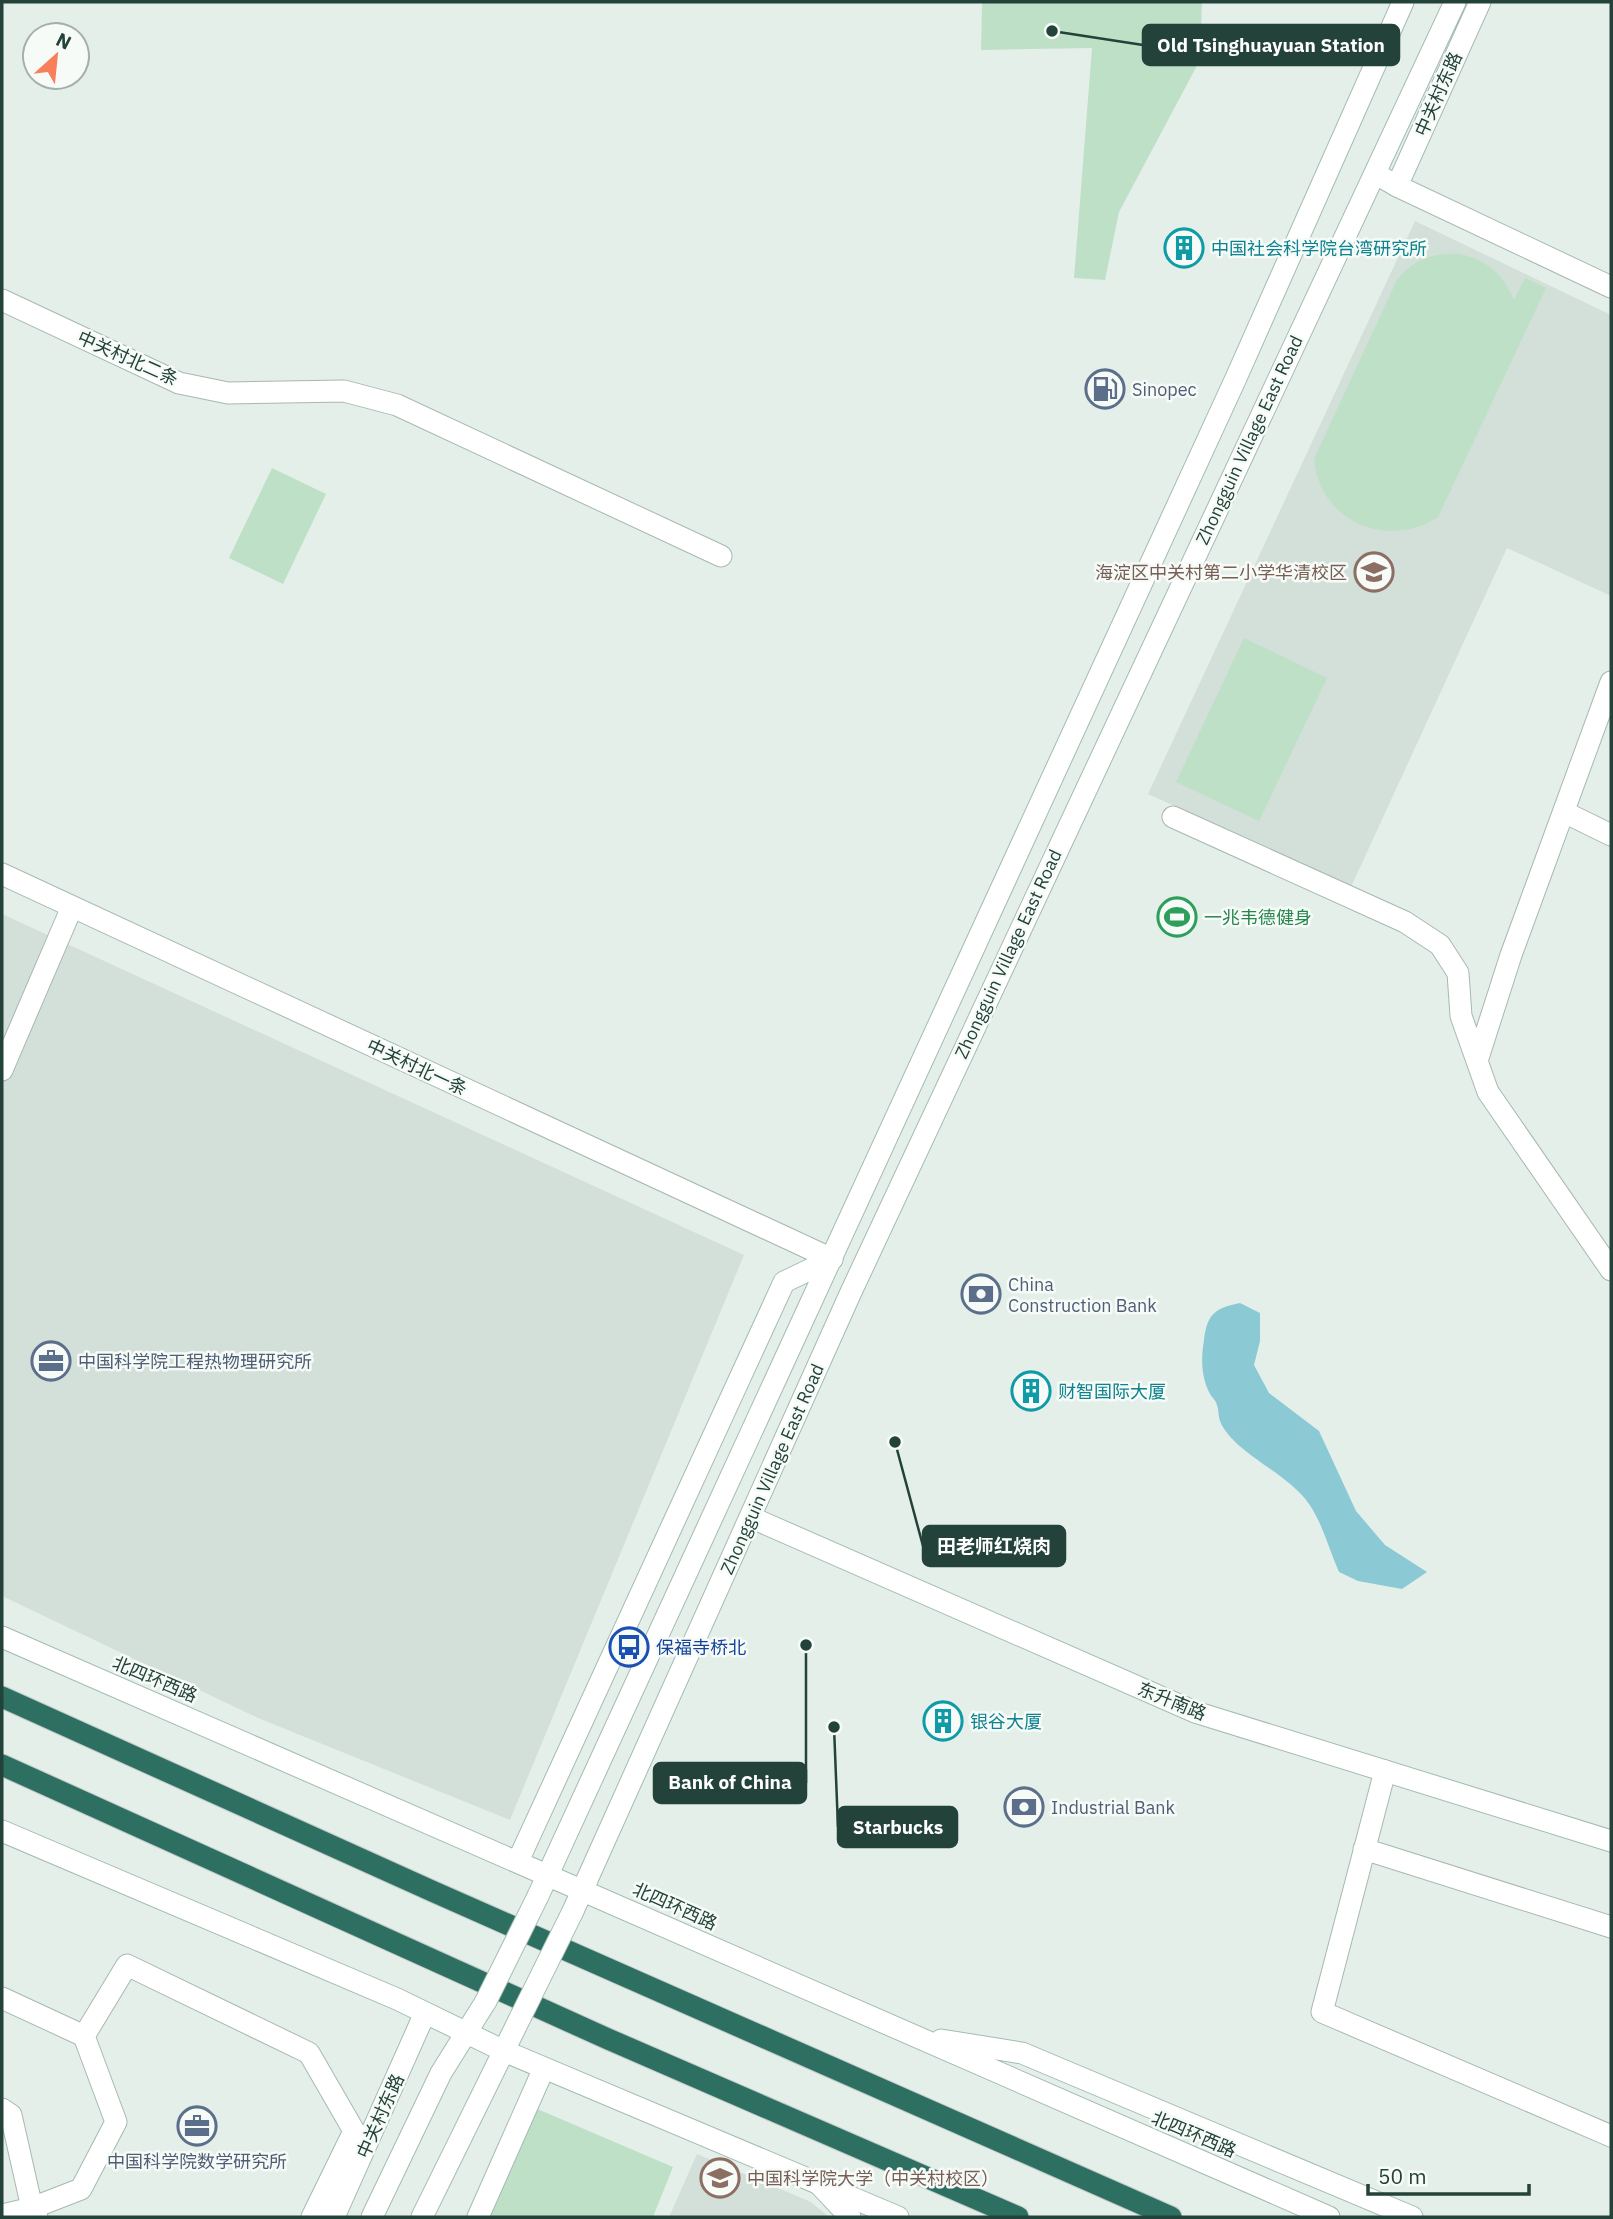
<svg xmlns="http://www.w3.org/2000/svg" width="1613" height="2219" font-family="'IBM Plex Sans','Noto Sans SC',sans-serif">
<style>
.built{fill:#d3dfd9}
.green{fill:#bde0c7}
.water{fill:#8bcad5}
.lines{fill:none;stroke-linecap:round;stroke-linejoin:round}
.street-casing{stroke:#a7b8b1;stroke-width:23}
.secondary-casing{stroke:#a3bbb2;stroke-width:23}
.highway-casing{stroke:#c1cac8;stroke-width:23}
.street{stroke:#fff;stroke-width:21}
.secondary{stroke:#fff;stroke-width:21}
.highway{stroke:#2d6f61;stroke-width:21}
.secondary-bridge-casing{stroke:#a3bbb2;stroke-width:23;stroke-linecap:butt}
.secondary-bridge{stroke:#fff;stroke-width:21}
.labels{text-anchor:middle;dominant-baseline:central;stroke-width:5;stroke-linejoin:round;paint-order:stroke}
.street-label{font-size:18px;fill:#234239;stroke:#f6fbf8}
.culture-label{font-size:18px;fill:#0d838f;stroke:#f6fbf8;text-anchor:start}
.service-label{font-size:18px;fill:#4e5e75;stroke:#f6fbf8;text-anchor:start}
.education-label{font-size:18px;fill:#785e54;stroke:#f6fbf8;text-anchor:end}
.leisure-label{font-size:18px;fill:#27864d;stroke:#f6fbf8;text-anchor:start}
.transit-label{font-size:18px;fill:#164399;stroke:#f6fbf8;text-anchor:start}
.leader{fill:none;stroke:#234239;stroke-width:2.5}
.callout-dot{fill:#234239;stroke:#f6fbf8;stroke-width:2.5}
.callout{fill:#234239;stroke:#234239;stroke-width:2.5}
.callout-label{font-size:19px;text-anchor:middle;font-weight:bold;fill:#fff}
</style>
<rect width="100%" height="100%" fill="#e5efea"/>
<path class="built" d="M1415 221 1611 315V596L1507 548 1351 887 1148 794Z
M2 914 744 1255 510 1820 258 1718 2 1596Z
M697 2154 811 2202 829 2217H669Z"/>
<path class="green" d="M982 2H1202L1200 60 1119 212 1105 280 1074 278 1092 48 981 50Z
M1460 254C1487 260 1504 275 1514 300L1525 278 1546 288 1438 517C1386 551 1319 520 1314 459L1397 280C1412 259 1436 252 1460 254Z
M272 468 326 494 283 584 229 558Z
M1244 638 1327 678 1259 821 1176 782Z
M535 2108 673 2167 653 2217H484Z"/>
<path class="water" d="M1240 1303 1260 1313V1341L1254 1365 1269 1393 1319 1431 1356 1511 1385 1545 1427 1572 1402 1589 1358 1581 1339 1572C1329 1550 1323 1524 1309 1504 1288 1473 1232 1452 1220 1421 1218 1416 1219 1410 1217 1405 1216 1400 1211 1397 1209 1392 1201 1375 1201 1358 1204 1340 1207 1314 1215 1308 1240 1303Z"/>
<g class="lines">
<g class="street-casing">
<path id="street" d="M1397 186 1611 287
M2 300 179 383 228 393 344 391 397 405 721 556
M1564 812 1611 835
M1173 817 1405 922 1440 945 1458 973 1461 1016 1488 1092 1611 1270
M2 874 832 1259
M1477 1061 1511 955 1611 682
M2 1070 72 907
M1385 1771 1322 2012 1611 2136
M1364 1849 1611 1927
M2 1998 84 2036 127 1965 309 2053 354 2131 312 2217
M2 2109 11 2115 32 2208 81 2189 116 2122 84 2036
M819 2184 850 2217
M2 2215 32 2208 37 2217"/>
</g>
<g class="secondary-casing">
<path id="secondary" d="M1376 174 1397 186 1480 2
M750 1517 1195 1712 1611 1841
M2 1637 1329 2217
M2 1831 397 1999 504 2051 898 2217
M518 1861 784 1282 832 1259
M538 1896 1236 378 1403 2
M573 1911 851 1292 1455 2
M941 2040 1022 2053 1412 2217
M334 2217 425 2013
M372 2217 441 2073 486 2001
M422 2217 521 2016
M478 2217 544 2068"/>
</g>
<g class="highway-casing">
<path id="highway" d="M2 1697 432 1891 1171 2217
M2 1765 608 2039 1018 2217"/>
</g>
<use href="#street" class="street"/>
<use href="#secondary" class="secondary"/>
<use href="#highway" class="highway"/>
<g class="secondary-bridge-casing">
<path id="secondary-bridge" d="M486 2001 538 1896
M521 2016 573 1911"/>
</g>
<use href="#secondary-bridge" class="secondary-bridge"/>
</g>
<defs>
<g id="building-ring" transform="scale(2.0125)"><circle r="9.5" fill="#f6fbf8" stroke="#0f9aa8" stroke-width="1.5"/><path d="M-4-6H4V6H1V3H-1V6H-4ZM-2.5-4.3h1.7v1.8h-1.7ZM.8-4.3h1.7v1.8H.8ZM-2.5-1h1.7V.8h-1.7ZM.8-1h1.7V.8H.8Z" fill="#0f9aa8"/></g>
<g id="fuel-ring" transform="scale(2.0125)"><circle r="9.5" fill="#f6fbf8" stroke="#5c6f8a" stroke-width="1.5"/><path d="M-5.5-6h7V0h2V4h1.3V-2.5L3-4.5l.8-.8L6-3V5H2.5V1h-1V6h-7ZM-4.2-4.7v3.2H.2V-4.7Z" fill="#5c6f8a"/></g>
<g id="school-ring" transform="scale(2.0125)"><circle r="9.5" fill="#f6fbf8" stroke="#8d6e63" stroke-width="1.5"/><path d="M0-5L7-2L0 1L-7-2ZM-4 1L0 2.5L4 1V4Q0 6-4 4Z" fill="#8d6e63"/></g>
<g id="stadium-ring" transform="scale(2.0125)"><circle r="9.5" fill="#f6fbf8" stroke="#2e9e5b" stroke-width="1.5"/><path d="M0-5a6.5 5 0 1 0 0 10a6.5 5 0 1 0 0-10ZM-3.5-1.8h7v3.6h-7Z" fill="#2e9e5b"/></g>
<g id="bank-ring" transform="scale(2.0125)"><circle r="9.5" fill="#f6fbf8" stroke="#5c6f8a" stroke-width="1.5"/><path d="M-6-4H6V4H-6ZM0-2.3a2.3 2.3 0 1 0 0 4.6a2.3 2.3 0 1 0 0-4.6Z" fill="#5c6f8a"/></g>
<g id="office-ring" transform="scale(2.0125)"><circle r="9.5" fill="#f6fbf8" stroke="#5c6f8a" stroke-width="1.5"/><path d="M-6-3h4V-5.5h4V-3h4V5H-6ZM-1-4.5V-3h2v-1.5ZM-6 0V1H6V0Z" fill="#5c6f8a"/></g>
<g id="bus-ring" transform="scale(2.0125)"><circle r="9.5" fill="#f6fbf8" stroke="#1a4fb4" stroke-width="1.5"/><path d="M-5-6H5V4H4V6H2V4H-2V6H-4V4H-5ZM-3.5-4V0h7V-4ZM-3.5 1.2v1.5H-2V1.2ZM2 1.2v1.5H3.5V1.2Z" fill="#1a4fb4"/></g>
<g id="university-ring" transform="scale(2.0125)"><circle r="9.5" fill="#f6fbf8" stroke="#8d6e63" stroke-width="1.5"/><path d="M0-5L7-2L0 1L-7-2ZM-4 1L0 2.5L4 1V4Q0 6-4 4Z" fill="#8d6e63"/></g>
</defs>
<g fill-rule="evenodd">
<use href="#building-ring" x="1184" y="248"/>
<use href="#fuel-ring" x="1105" y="389"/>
<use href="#school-ring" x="1374" y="572"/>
<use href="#stadium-ring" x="1177" y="917"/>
<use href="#bank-ring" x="981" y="1294"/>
<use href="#office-ring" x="51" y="1361"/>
<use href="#building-ring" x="1031" y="1391"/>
<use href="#bus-ring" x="629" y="1647"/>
<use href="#building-ring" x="943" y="1721"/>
<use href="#bank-ring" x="1024" y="1807"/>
<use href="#office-ring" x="197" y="2126"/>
<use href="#university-ring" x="720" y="2178"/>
</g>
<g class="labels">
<g class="street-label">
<text transform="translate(1438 94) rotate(-66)">中关村东路</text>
<text transform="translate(128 358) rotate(24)">中关村北二条</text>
<text transform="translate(1249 440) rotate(-65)">Zhongguin Village East Road</text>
<text transform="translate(1008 954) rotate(-65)">Zhongguin Village East Road</text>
<text transform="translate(417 1067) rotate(25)">中关村北一条</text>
<text transform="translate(772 1469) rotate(-66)">Zhongguin Village East Road</text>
<text transform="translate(155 1679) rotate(23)">北四环西路</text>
<text transform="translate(1172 1701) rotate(22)">东升南路</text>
<text transform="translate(675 1906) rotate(24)">北四环西路</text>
<text transform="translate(380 2116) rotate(-66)">中关村东路</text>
<text transform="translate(1194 2134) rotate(23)">北四环西路</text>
</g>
<g class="culture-label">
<text x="1211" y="248">中国社会科学院台湾研究所</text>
<text x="1058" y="1391">财智国际大厦</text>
<text x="970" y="1721">银谷大厦</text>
</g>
<g class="service-label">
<text x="1132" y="389">Sinopec</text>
<text x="1008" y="1284">China<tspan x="1008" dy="21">Construction Bank</tspan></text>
<text x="78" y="1361">中国科学院工程热物理研究所</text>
<text x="1051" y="1807">Industrial Bank</text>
<text x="197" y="2161" text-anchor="middle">中国科学院数学研究所</text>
</g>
<g class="education-label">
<text x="1347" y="572">海淀区中关村第二小学华清校区</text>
<text x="747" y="2178" text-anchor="start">中国科学院大学（中关村校区）</text>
</g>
<g class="leisure-label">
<text x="1204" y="917">一兆韦德健身</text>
</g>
<g class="transit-label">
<text x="656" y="1647">保福寺桥北</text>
</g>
</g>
<path class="leader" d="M1052 31L1143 45M895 1442L923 1546M806 1645L806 1783M834 1727L838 1827"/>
<g class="callout-dot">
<circle cx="1052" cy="31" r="7"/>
<circle cx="895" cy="1442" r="7"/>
<circle cx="806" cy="1645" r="7"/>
<circle cx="834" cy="1727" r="7"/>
</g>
<g class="callout">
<rect x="1143" y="25" width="256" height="40" rx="7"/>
<rect x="923" y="1526" width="142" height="40" rx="7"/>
<rect x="654" y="1763" width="152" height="40" rx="7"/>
<rect x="838" y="1807" width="119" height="40" rx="7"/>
</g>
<g class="callout-label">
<text x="1271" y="52">Old Tsinghuayuan Station</text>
<text x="994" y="1553">田老师红烧肉</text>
<text x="730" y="1789">Bank of China</text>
<text x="898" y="1834">Starbucks</text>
</g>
<rect width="1613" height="2219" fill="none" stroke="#234239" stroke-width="7"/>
<g transform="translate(56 56) rotate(27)"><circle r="33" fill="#f6fbf8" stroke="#a2b1ac" stroke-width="2"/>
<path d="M0-5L12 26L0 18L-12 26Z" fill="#f7805a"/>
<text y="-10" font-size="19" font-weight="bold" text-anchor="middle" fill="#234239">N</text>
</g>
<path d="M1368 2184v10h161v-10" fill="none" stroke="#234239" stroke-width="3.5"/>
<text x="1378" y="2184" font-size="21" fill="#234239" stroke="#f6fbf8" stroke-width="5" paint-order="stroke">50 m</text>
</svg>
